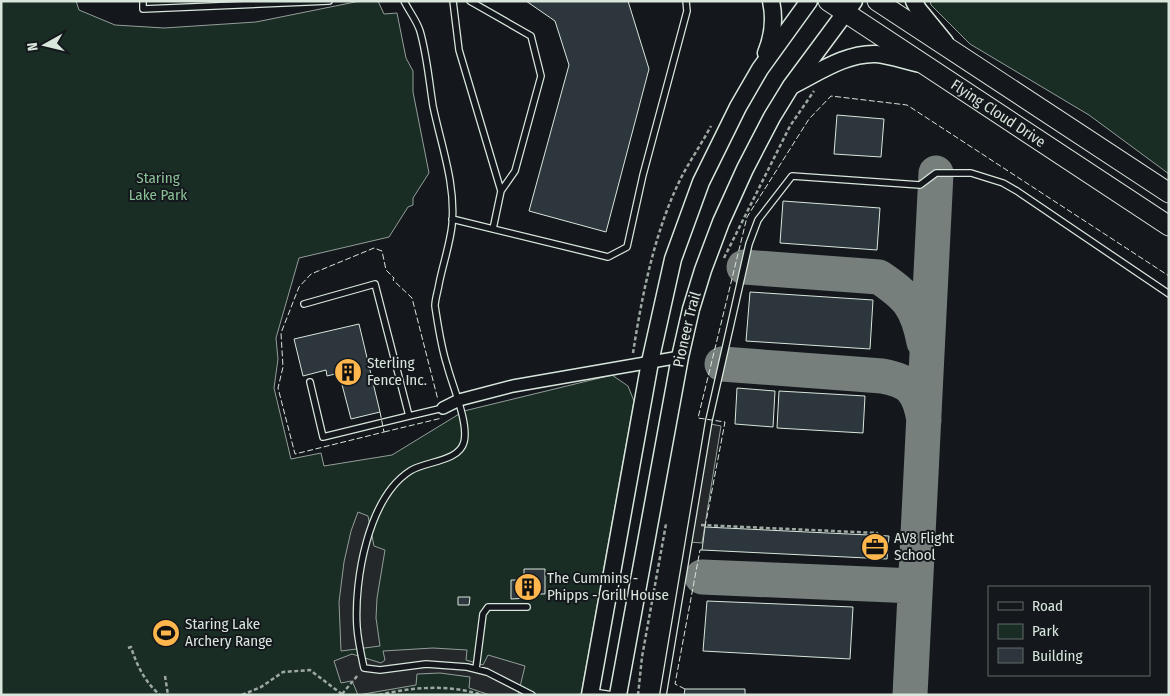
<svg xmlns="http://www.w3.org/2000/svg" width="1170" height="696" font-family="'Fira Sans Condensed',sans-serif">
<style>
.green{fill:#1a2d24;stroke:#939e99}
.parking{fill:#24282b;stroke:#939e99}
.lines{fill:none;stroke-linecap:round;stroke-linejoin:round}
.taxiway{stroke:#767f7c;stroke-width:35}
.building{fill:#2c363c;stroke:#d8e6dc}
.lane-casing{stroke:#d8e6dc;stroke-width:8}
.street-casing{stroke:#d8e6dc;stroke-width:14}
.secondary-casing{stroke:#d8e6dc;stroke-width:19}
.primary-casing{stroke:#d8e6dc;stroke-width:21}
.path{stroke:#9da8a2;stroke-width:2.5;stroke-dasharray:4 2.5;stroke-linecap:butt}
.lane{stroke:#14181c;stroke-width:5.5}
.street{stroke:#14181c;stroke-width:11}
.secondary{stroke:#14181c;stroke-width:16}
.primary{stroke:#14181c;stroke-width:19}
.fence{stroke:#d8e6dc;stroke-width:1;stroke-dasharray:6 2.5;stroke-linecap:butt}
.labels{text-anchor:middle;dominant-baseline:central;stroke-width:4;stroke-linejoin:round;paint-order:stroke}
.street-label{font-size:15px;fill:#d8e6dc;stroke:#14181c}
.park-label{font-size:15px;fill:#8ac095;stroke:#14181c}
.poi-label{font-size:15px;fill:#d8e6dc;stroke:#14181c;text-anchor:start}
</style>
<rect width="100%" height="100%" fill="#14181c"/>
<path class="green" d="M1 1H76L79 10 115 25 164 28 256 22 360 1H378L384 14 397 13 406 58 413 71V92L429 173 413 198V205L408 207 389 237 299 258 276 338 278 359 274 388 291 459 321 453 324 466 392 455 464 411 612 375 628 386 634 401 581 695H1Z
M930 1H1169V174L1089 115 970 44 931 5Z"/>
<path class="parking" d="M710 424 721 426 702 543 690 542Z
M358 512 368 516 374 546 385 550 377 598 376 618 380 646 341 651 339 602 344 562 351 531Z
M433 648 467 650 466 660 483 665 488 655 525 666 518 695H490L469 688 470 677 440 673 417 674 416 685 358 695 353 683 351 681 341 683 334 661 352 654 381 663 385 660 383 651Z"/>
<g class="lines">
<path class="taxiway" d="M744 267 879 277C909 297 917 307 924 342
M722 364 882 376C911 381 919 391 924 420
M702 577 915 586
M910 695 936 173"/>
</g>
<path class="building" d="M526 1H628L649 69 606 232 529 211 569 65 555 21Z
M837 115 884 119 881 157 834 154Z
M783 201 880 208 877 250 780 243Z
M750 292 873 300 870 349 746 341Z
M359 324 380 412 351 419 339 373 327 376 326 370 303 376 294 339Z
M737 388 775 391 773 427 735 424Z
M779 391 865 396 863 433 777 428Z
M705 527 889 536 887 559 702 550Z
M524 569H545V594H529V598L511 599V580H524Z
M458 597H470L469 605H458Z
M707 601 853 607 850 659 703 651Z
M685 689H745V695H684Z"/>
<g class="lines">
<g class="lane-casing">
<path id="lane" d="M143 1V9L329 1
M404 1C409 11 417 21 420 31 427 55 429 81 433 106 441 145 456 184 452 225 450 244 443 264 439 284 438 291 435 299 435 306 438 325 441 347 447 365 452 385 469 423 464 442 459 462 425 461 410 471 368 498 354 580 357 627 358 641 361 654 364 668L380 670 426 664 467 667 487 672 532 695
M453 1 459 50 501 191 493 229
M470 1 531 36 541 76 515 171 501 191
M452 219 608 257 627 247 643 175 687 11 686 1
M304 304 375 284 409 416 443 408
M310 382 323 437 409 416
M476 669 483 614 488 607H527
M593 692 613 695
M663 695 709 420 749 244 758 220 792 176 920 185 936 173H971L1003 183 1017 191 1169 294"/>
</g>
<g class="street-casing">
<path id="street" d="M443 408 459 400 513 386 680 357"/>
</g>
<g class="secondary-casing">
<g id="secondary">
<path d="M914 1 918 9 945 42"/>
<path d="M766 53C773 36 775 19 771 1"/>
<path d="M793 85C819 72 846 53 876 54 890 55 906 61 921 64"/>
<path d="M590 695 650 362 673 259 701 182 738 107 760 69 809 1"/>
<path id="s1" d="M618 695 680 357 691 309 703 270 721 222 745 169 772 117 791 86 854 1"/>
</g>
</g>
<g class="primary-casing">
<g id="primary">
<path id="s2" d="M828 1 1169 226"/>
<path d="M877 1 1169 193"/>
</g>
</g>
<path class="path" d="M724 258 790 126 814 91
M633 353C642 295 655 229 682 176 691 159 702 143 711 126
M701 525 877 533 876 535
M128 648 131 647C137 666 145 682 160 695
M165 676 168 695
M342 694 358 675
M242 695 261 687 283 672 310 670 343 695
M379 695C412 687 449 684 482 695
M638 695 642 657 666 524"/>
<use href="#lane" class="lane"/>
<use href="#street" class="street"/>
<use href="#secondary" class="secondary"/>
<use href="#primary" class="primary"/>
<path class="fence" d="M380 412 384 432 295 454 278 388 283 367 281 333 299 287 311 274 374 248 382 251 386 270 394 278 393 280 412 298 438 400
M384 432 442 418
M705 527 725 422 698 418 747 217 809 119 831 96 907 105 1169 276
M685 689 675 684 700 550H702"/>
</g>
<defs>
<g id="building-disc" transform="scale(1.4375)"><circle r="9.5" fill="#ffb74d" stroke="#14181c"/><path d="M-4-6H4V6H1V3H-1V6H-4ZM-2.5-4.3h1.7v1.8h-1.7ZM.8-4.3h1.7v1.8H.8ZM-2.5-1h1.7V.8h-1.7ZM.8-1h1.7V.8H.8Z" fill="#111"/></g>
<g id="office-disc" transform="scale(1.4375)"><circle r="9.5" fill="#ffb74d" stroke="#14181c"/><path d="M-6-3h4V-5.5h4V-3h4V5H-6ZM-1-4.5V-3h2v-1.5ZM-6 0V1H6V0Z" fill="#111"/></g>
<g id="stadium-disc" transform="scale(1.4375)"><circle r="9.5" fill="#ffb74d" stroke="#14181c"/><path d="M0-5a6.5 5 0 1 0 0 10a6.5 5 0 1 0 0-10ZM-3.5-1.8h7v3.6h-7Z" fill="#111"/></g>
</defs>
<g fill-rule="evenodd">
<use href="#building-disc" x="348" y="372"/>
<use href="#office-disc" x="875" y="547"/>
<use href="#building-disc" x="528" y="587"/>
<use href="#stadium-disc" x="166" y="633"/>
</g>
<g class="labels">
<g class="street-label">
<text stroke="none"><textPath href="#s2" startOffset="204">Flying Cloud Drive</textPath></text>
<text stroke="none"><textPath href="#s1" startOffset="372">Pioneer Trail</textPath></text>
</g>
<g class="park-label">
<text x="158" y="178">Staring<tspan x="158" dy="17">Lake Park</tspan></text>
</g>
<g class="poi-label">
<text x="367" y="363">Sterling<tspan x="367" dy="17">Fence Inc.</tspan></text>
<text x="894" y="538">AV8 Flight<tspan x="894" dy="17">School</tspan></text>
<text x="547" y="578">The Cummins -<tspan x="547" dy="17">Phipps - Grill House</tspan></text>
<text x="185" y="624">Staring Lake<tspan x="185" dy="17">Archery Range</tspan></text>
</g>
</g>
<rect width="1170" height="696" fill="none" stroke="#d8e6dc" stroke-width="5"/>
<rect x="988" y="586" width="162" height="90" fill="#14181c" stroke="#626a69"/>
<rect x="998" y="602" width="25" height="8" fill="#14181c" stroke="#626a69"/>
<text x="1032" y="611" font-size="15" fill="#d8e6dc">Road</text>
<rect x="998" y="624" width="25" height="15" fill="#1a2d24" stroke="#626a69"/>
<text x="1032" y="636" font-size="15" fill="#d8e6dc">Park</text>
<rect x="998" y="648" width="25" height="15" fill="#2c363c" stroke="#626a69"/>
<text x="1032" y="661" font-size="15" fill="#d8e6dc">Building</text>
<g transform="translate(45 45) rotate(262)" stroke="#14181c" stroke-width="4" paint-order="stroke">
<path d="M0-4L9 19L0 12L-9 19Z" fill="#d8e6dc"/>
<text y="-8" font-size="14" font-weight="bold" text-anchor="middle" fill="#d8e6dc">N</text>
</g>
</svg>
